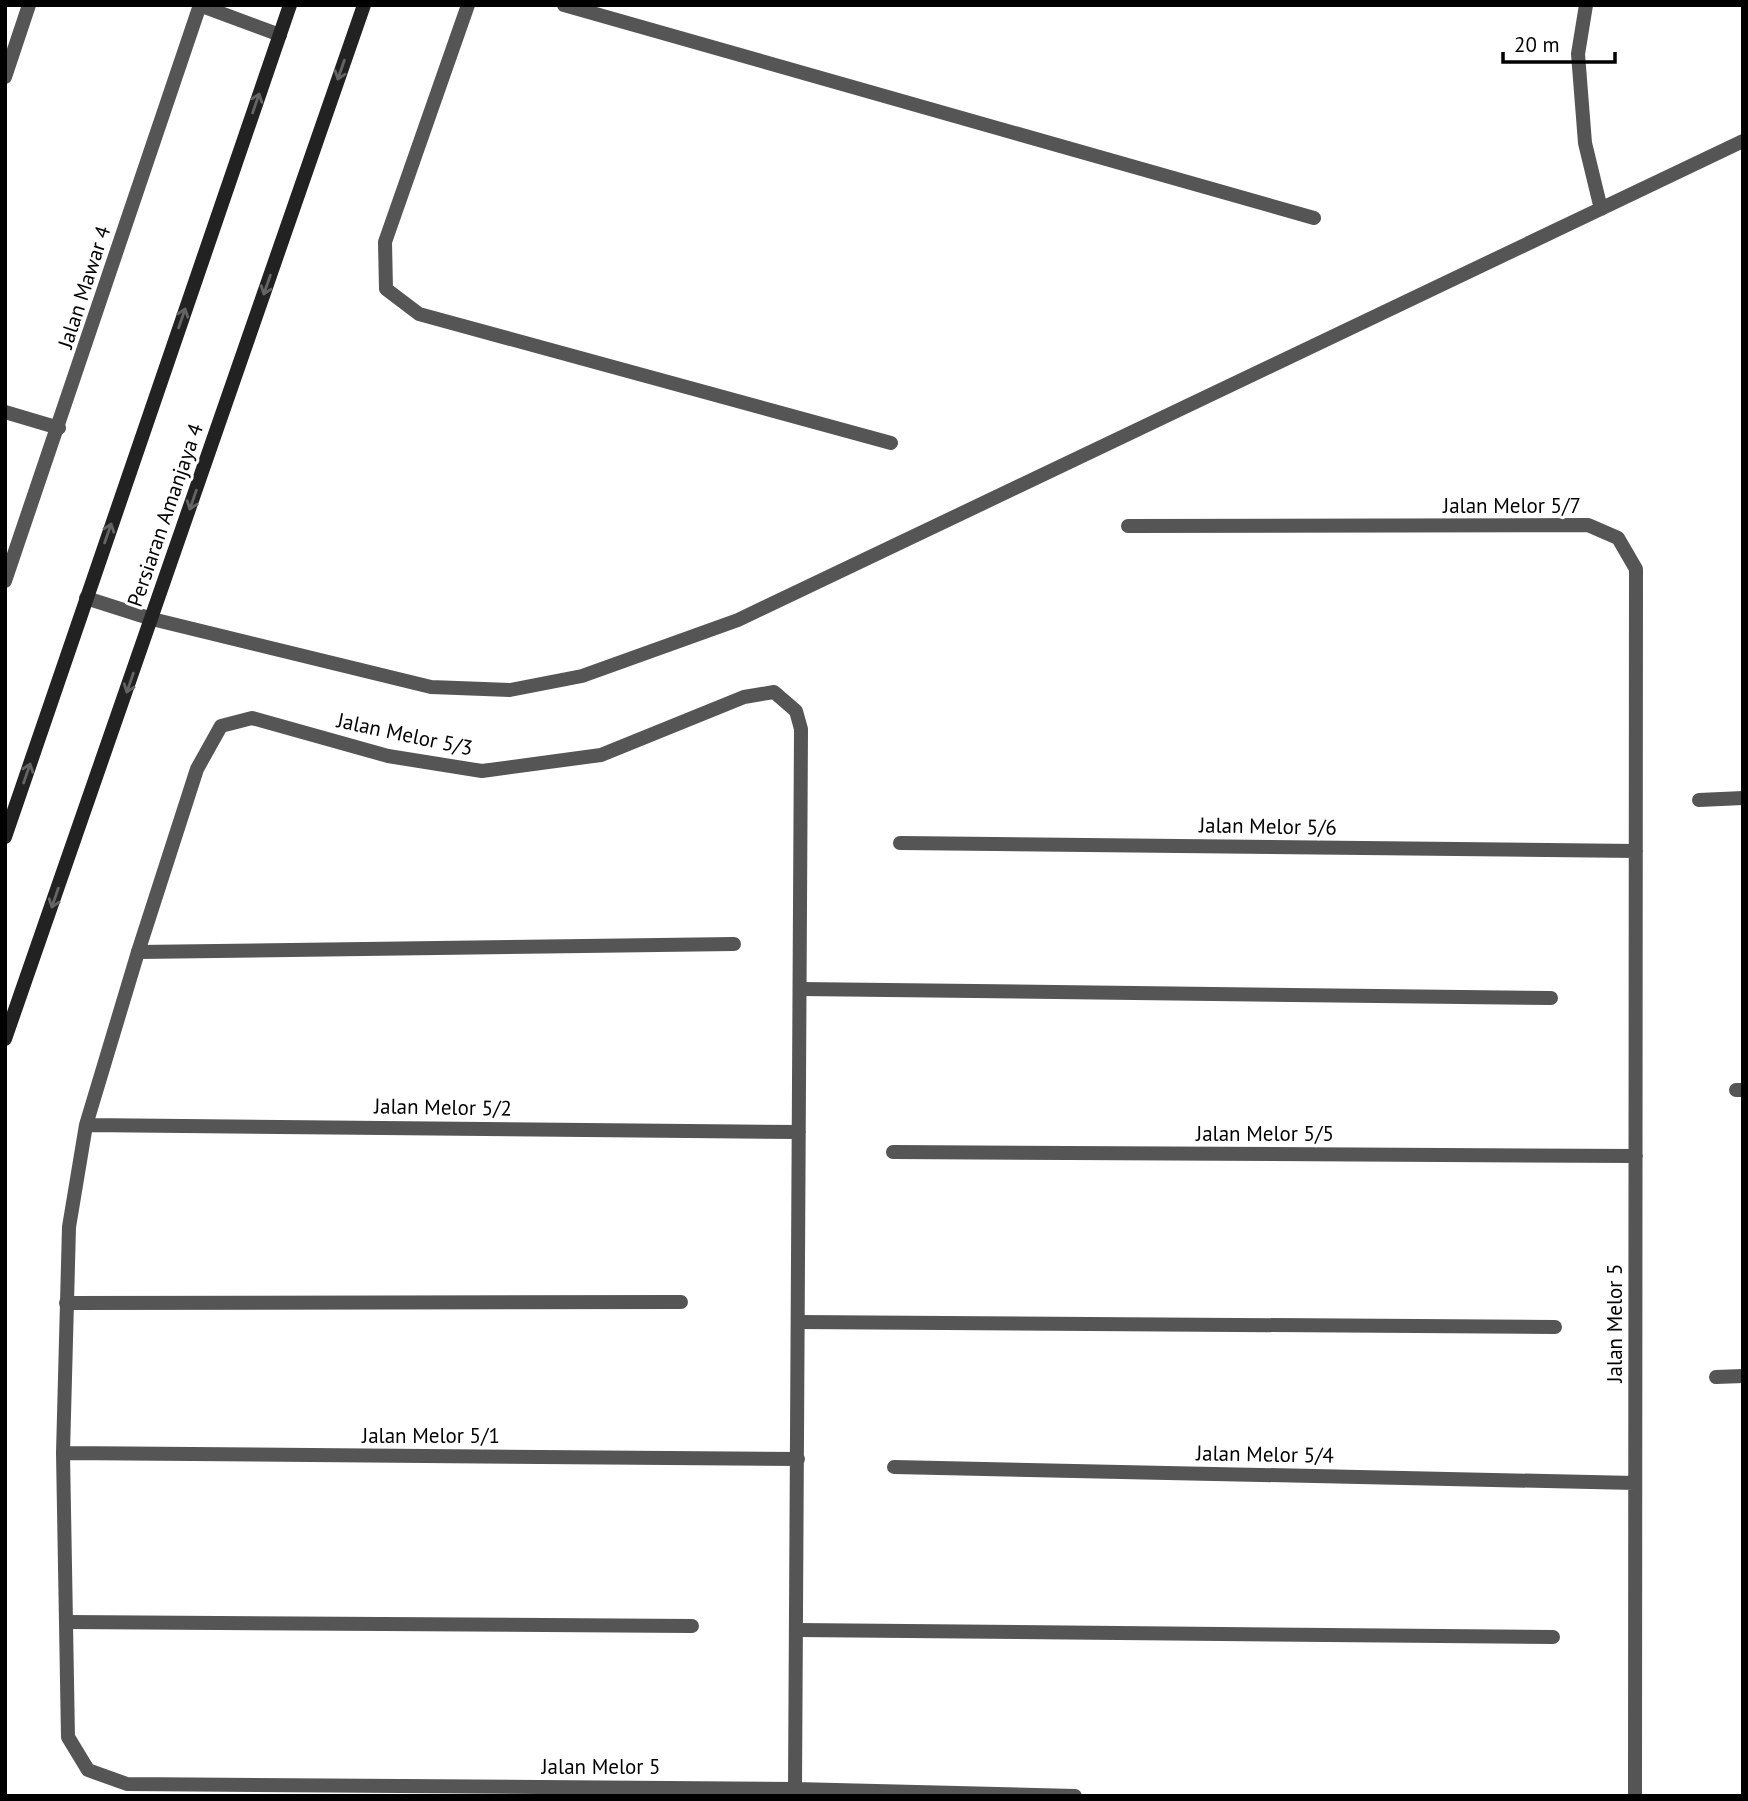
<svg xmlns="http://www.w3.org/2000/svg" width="1748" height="1801" font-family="'PT Sans',sans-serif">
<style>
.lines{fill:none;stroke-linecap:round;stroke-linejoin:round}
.lane{stroke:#555;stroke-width:14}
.street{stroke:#555;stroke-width:14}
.secondary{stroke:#222;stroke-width:14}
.oneway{stroke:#646464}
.labels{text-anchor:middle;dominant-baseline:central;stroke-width:6;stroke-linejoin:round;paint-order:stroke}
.street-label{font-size:21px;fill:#000;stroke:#fff}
</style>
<rect width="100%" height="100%" fill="#fff"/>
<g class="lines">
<path class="lane" d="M5 77 29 5
M5 412 59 428
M1699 800 1743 798
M138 952 734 944
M800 989 1551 998
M1736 1090H1743
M66 1303 681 1302
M798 1322 1555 1327
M1716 1377 1743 1376
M66 1622 692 1626
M796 1630 1553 1637"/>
<path class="street" d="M199 5 280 35
M468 5 385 242 386 289 419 314 891 443
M564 5 1314 218
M1586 5 1578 54 1585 143 1601 209
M1128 526 1588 525 1618 538 1636 569 1635 1796
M5 581 200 5
M86 598 152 619 431 687 510 690 582 676 738 620 1743 141
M900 843 1636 851
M86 1125 799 1132
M893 1152 1636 1156
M63 1453 798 1459
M894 1467 1635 1483
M795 1796V1789L801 729 796 711 774 692 744 697 601 755 482 771 388 756 252 718 221 726 197 769 138 952 86 1125 69 1227 63 1453 68 1737 88 1770 127 1784 795 1789 1075 1796"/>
<path class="secondary" d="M5 837 290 5
M5 1039 364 5"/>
</g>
<defs><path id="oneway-shaft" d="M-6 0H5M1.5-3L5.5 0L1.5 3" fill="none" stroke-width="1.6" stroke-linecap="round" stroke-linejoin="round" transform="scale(1.75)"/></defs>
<g class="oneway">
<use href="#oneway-shaft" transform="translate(341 70) rotate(109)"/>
<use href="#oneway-shaft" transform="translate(256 103) rotate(-71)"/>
<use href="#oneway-shaft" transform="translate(267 285) rotate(109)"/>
<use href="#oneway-shaft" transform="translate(182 318) rotate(-71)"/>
<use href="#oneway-shaft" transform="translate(193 500) rotate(109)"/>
<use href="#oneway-shaft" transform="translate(108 533) rotate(-71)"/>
<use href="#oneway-shaft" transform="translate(130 683) rotate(109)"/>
<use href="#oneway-shaft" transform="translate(27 773) rotate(-71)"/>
<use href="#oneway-shaft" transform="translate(55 898) rotate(109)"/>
</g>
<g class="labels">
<g class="street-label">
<text transform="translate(84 287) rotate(-72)">Jalan Mawar 4</text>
<text x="1512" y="505">Jalan Melor 5/7</text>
<text transform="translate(165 515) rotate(-71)">Persiaran Amanjaya 4</text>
<text transform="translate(405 734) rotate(12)">Jalan Melor 5/3</text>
<text transform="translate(1268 826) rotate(1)">Jalan Melor 5/6</text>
<text transform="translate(443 1107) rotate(1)">Jalan Melor 5/2</text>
<text x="1265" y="1133">Jalan Melor 5/5</text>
<text transform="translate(1614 1323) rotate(-90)">Jalan Melor 5</text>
<text x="431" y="1435">Jalan Melor 5/1</text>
<text transform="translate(1265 1454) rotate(1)">Jalan Melor 5/4</text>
<text x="601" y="1766">Jalan Melor 5</text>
</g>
</g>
<rect width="1748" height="1801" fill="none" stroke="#000000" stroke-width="14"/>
<path d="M1503 52v10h112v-10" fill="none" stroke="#000000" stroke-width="3.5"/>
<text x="1514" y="52" font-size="21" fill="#000000" stroke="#ffffff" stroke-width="5" paint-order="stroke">20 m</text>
</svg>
